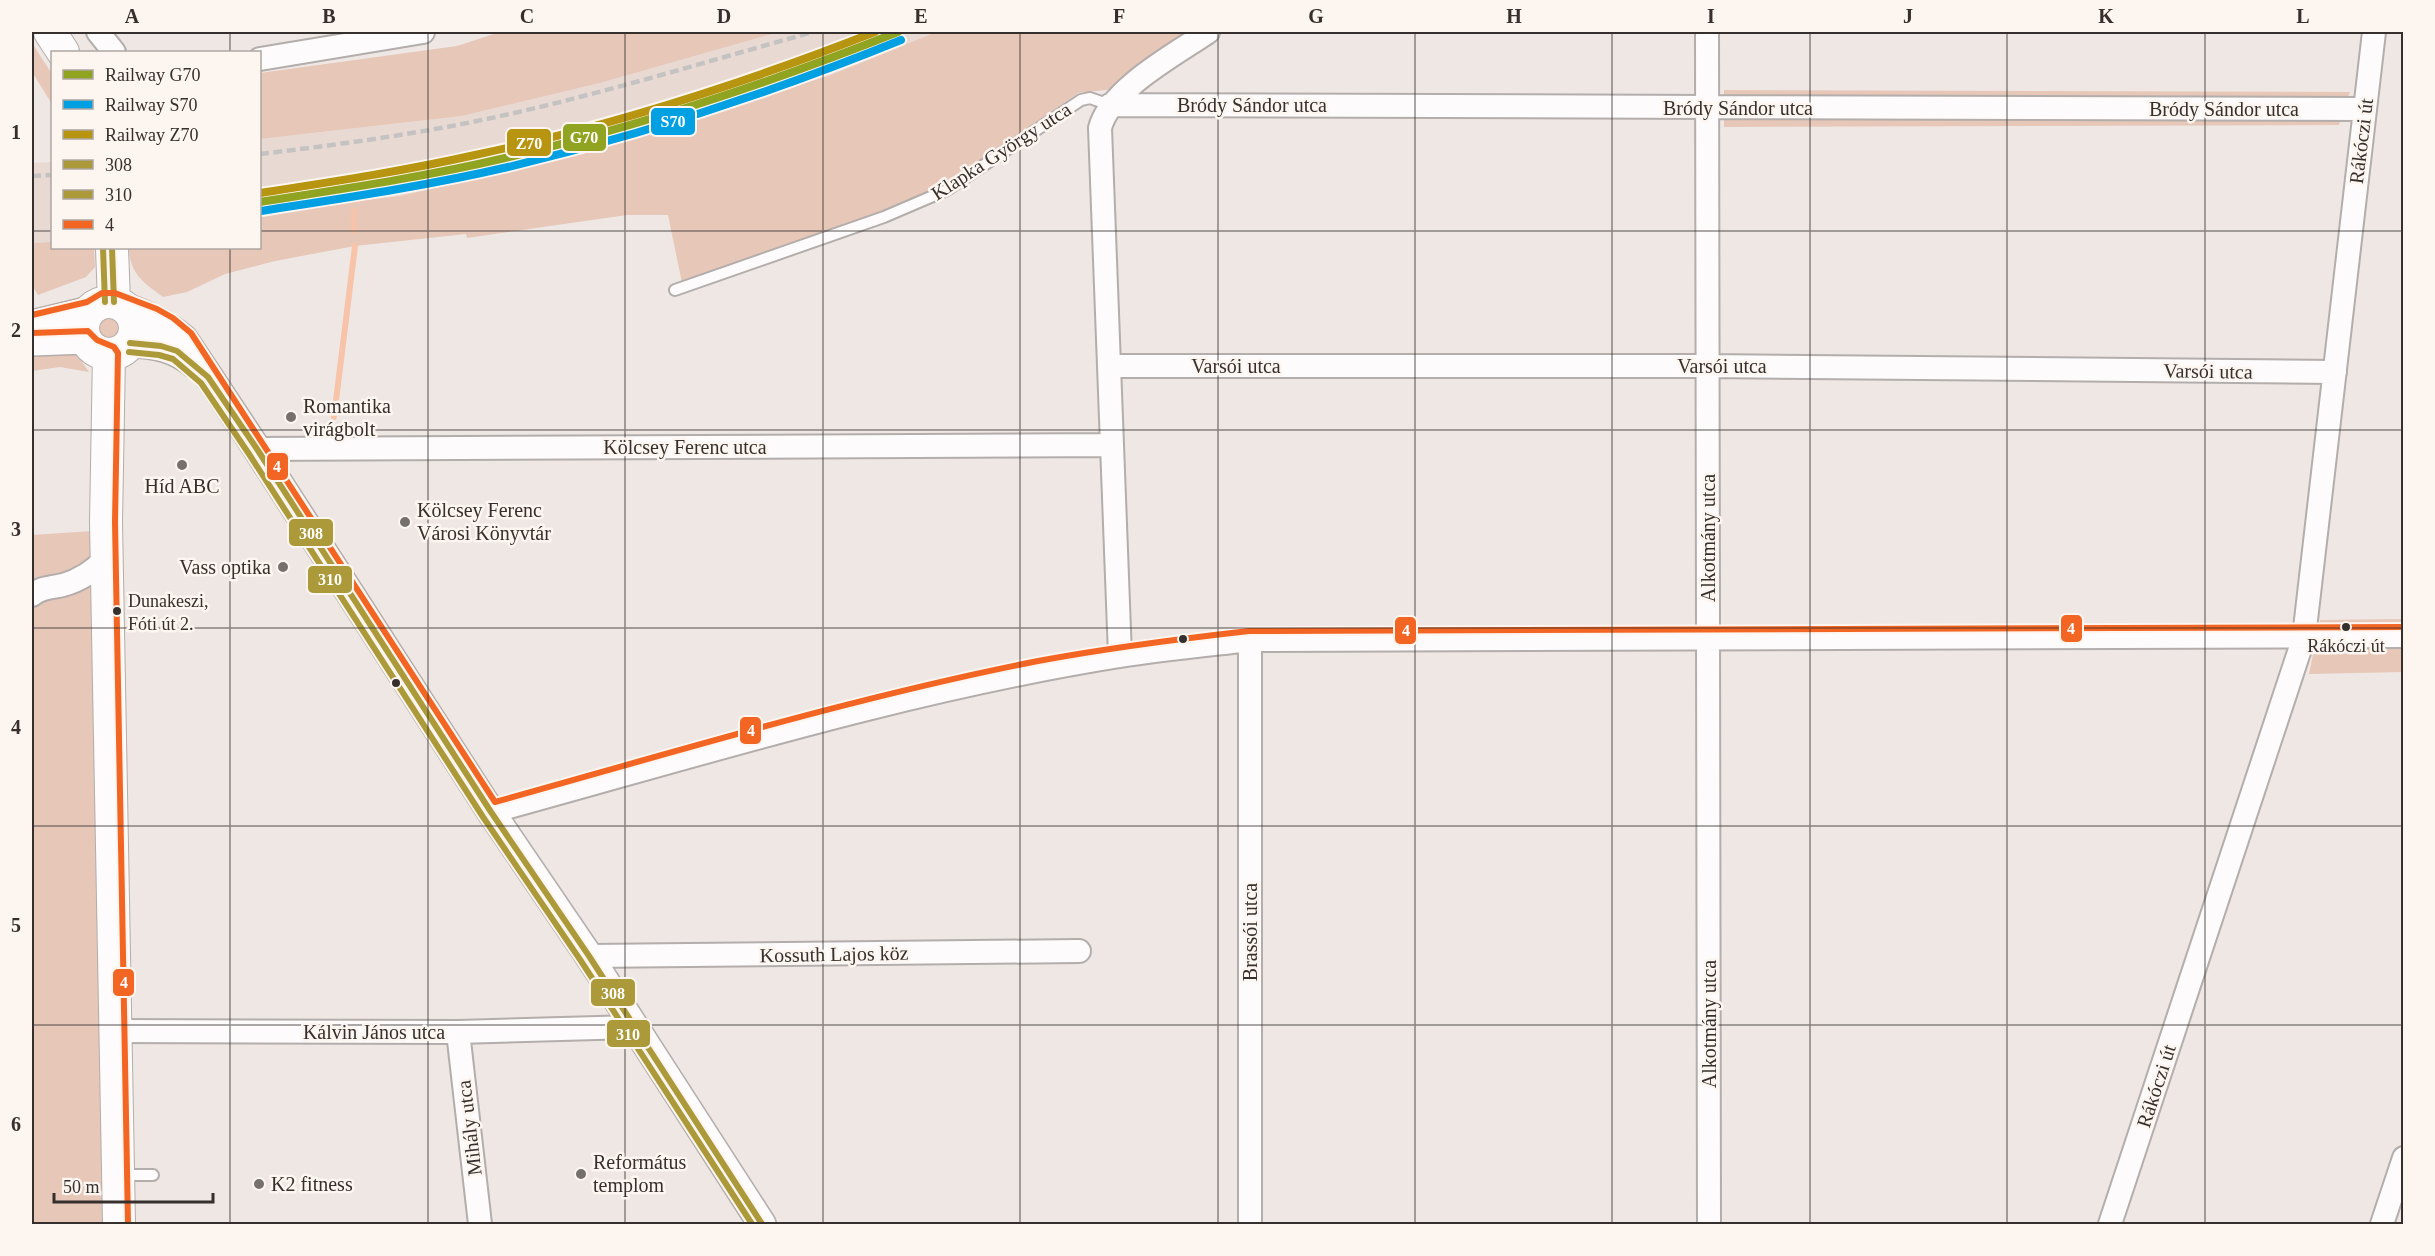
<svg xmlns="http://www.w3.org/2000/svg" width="2435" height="1256" font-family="'Times New Roman',serif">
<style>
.built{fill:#e9d9d3}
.green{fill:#e6c7b8}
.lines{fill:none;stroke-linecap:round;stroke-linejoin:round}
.stream{stroke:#f7c4a9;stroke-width:6}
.service-casing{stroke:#b3adab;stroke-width:14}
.minor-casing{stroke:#b3adab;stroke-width:26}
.tertiary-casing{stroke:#b3adab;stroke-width:30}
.secondary-casing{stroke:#b3adab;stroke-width:34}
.service{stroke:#fdfbfb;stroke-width:10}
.minor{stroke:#fdfbfb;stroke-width:22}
.tertiary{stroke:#fdfbfb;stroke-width:27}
.secondary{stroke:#fdfbfb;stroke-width:32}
.rail{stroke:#c5c3c2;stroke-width:4.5;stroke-dasharray:9 4.5;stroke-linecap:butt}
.bus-1-casing{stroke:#fdf5f0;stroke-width:10}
.bus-2-casing{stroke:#fdf5f0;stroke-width:10}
.bus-3-casing{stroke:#fdf5f0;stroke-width:10}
.bus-1{stroke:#ac9a3a;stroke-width:6}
.bus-2{stroke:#ac9a3a;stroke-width:6}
.bus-3{stroke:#f26522;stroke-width:6}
.rail-1-casing{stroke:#fdf5f0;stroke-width:12}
.rail-2-casing{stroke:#fdf5f0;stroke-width:12}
.rail-3-casing{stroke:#fdf5f0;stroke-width:12}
.rail-1{stroke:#91a422;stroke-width:8}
.rail-2{stroke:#00a0e3;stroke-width:8}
.rail-3{stroke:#b89510;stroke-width:8}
.grid{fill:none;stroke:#35302d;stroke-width:1.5;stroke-opacity:0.55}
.poi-dot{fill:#76706d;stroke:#fdf5f0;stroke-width:2}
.bus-dot{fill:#35302d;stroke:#fdf5f0;stroke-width:2}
.labels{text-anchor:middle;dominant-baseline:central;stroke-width:5;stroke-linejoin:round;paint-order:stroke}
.bus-label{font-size:18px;fill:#35302d;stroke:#fdf5f0;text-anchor:start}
.street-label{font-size:20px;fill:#35302d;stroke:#fdf5f0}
.poi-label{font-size:20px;fill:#35302d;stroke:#fdf5f0;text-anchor:start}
.line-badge{stroke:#fdf5f0;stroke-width:2}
.badge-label{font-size:16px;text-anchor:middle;font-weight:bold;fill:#fff}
.neatline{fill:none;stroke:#35302d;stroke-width:2}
.grid-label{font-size:20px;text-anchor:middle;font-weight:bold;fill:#35302d}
</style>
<rect width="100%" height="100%" fill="#efe7e4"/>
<path class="built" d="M779 32H936L831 75 614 141 473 179 400 196 260 212V139L462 116 600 83Z
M52 162V242L32 243V163Z"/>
<path class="green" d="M500 32H779L600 83 462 116 260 139V73L457 46Z
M936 32H1198L1115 89 1078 93 944 187 882 213 682 283 668 215H627L467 238 466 234 355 246 275 261 225 274 187 292 163 297C143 282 130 274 129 248H260V212L400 196 473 179 614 141 831 75Z
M32 43 52 74V104L32 72Z
M1724 90 2350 92 2339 125 1724 127Z
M52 242V248H94L95 267 86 277 38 295 32 285V243Z
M96 328a14 14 0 1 1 28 0a14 14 0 1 1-28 0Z
M71 346 89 372 60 367 32 371V348Z
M93 531 107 1224H32V535Z
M2403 619V672L2309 674 2320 620Z"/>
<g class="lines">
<path class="stream" d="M354 211V231
M334 417 355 246"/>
<g class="service-casing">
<path id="service" d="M675 290 884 217 947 190 1081 100 1090 98 1110 105
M122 1175H153"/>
</g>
<g class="minor-casing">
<path id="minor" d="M98 32 114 52
M1707 32 1709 1224
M260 59 423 32
M1110 105 2365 109
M1109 366H1708L2335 372
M257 449 1112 445
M32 595C41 587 51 588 63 585 81 580 94 571 106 558
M1250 640V1224
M1120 656 1100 128C1110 89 1176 54 1208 32
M491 812C699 755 907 690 1120 656 1163 649 1207 645 1250 640L2404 636
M589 956 1079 951
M115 1031 458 1032 633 1027
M458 1032 480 1224
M2110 1224 2304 637 2374 32
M2382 1224 2404 1158"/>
</g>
<g class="tertiary-casing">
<path id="tertiary" d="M125 307C148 315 165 323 184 339L257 449 491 812 589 956 762 1224
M32 324 90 310
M32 342 86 340
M130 343C156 345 175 348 195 365"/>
</g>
<g class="secondary-casing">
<path id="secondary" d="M50 32 63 52
M112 248 114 302
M83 328a26 26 0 1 1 52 0a26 26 0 1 1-52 0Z
M109 354 106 522 119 1224"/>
</g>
<use href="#service" class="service"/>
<use href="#minor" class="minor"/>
<use href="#tertiary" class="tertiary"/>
<use href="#secondary" class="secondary"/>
<path class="rail" d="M260 154C327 146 395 137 462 124 580 101 697 64 813 32
M32 176 52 175"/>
<g class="bus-1-casing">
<path id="bus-1" d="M112 248 114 302
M130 343 161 346 177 351 208 377 257 449 491 812 589 956 762 1224"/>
</g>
<g class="bus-2-casing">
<path id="bus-2" d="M103 248 105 302
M129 352 159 355 173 359 201 383 249 454 483 817 581 961 752 1224"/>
</g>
<g class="bus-3-casing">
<path id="bus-3" d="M32 315 87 302 102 293H115L157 309 173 318 191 333 495 802C675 752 855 697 1038 661 1108 648 1178 639 1249 631L2404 627
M32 333 88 331 97 340 114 347 118 353 115 522 128 1224"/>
</g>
<use href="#bus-1" class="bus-1"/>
<use href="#bus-2" class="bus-2"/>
<use href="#bus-3" class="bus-3"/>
<g class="rail-1-casing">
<path id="rail-1" d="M260 202C342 189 424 177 505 158 640 126 770 83 898 32"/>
</g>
<g class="rail-2-casing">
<path id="rail-2" d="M261 211C344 198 426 186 508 167 642 135 773 92 901 40"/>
</g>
<g class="rail-3-casing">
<path id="rail-3" d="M260 193C331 182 404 171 475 155 612 126 745 83 875 32"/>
</g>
<use href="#rail-1" class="rail-1"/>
<use href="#rail-2" class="rail-2"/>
<use href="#rail-3" class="rail-3"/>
</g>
<path class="grid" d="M230 32V52M428 32V1224M625 32V1224M823 32V1224M1020 32V1224M1218 32V1224M1415 32V1224M1612 32V1224M1810 32V1224M2007 32V1224M2205 32V1224M32 231H52M260 231H2404M230 248V1224M32 430H2404M32 628H2404M32 826H2404M32 1025H2404"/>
<g class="poi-dot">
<circle cx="291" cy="417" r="6"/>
<circle cx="182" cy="465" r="6"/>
<circle cx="405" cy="522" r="6"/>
<circle cx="283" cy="567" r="6"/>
<circle cx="581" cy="1174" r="6"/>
<circle cx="259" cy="1184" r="6"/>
</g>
<g class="bus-dot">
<circle cx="117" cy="611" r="5"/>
<circle cx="2346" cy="627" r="5"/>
<circle cx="1183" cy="639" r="5"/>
<circle cx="396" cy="683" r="5"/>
</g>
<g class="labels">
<g class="bus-label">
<text x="128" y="601">Dunakeszi,<tspan x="128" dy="23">Fóti út 2.</tspan></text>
<text x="2346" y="646" text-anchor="middle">Rákóczi út</text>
</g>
<g class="street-label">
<text x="1252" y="105">Bródy Sándor utca</text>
<text x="1738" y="108">Bródy Sándor utca</text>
<text x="2224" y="109">Bródy Sándor utca</text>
<text transform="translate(2361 141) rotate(-83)">Rákóczi út</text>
<text transform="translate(1001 151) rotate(-33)">Klapka György utca</text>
<text x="1236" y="366">Varsói utca</text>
<text x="1722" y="366">Varsói utca</text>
<text transform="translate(2208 371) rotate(1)">Varsói utca</text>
<text x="685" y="447">Kölcsey Ferenc utca</text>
<text transform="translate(1708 538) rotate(-90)">Alkotmány utca</text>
<text transform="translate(1250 932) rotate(-90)">Brassói utca</text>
<text transform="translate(834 954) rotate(-1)">Kossuth Lajos köz</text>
<text transform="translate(1709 1024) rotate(-90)">Alkotmány utca</text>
<text x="374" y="1032">Kálvin János utca</text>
<text transform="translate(2156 1086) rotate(-72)">Rákóczi út</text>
<text transform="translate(469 1128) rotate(-97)">Mihály utca</text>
</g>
<g class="poi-label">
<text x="303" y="406">Romantika<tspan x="303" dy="23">virágbolt</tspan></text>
<text x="182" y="486" text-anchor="middle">Híd ABC</text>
<text x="417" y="510">Kölcsey Ferenc<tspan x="417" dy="23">Városi Könyvtár</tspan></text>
<text x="271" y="567" text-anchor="end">Vass optika</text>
<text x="593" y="1162">Református<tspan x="593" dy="23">templom</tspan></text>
<text x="271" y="1184">K2 fitness</text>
</g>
</g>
<g class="line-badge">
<rect x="650" y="107" width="46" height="29" rx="6" fill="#00a0e3"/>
<rect x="562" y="123" width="45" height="29" rx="6" fill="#91a422"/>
<rect x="506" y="128" width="46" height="29" rx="6" fill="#b89510"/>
<rect x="266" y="452" width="23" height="29" rx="6" fill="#f26522"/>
<rect x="288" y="518" width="46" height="29" rx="6" fill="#ac9a3a"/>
<rect x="307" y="565" width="46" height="29" rx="6" fill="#ac9a3a"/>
<rect x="2060" y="614" width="23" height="29" rx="6" fill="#f26522"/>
<rect x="1394" y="616" width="23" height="29" rx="6" fill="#f26522"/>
<rect x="739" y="716" width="23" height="29" rx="6" fill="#f26522"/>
<rect x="112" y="968" width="23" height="29" rx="6" fill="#f26522"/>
<rect x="590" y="978" width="46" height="29" rx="6" fill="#ac9a3a"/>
<rect x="606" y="1019" width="45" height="29" rx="6" fill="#ac9a3a"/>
</g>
<g class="badge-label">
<text x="673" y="127">S70</text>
<text x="584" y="143">G70</text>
<text x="529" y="149">Z70</text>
<text x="277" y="472">4</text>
<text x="311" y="539">308</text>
<text x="330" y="585">310</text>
<text x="2071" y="634">4</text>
<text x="1406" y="636">4</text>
<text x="751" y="736">4</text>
<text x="124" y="988">4</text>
<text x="613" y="999">308</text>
<text x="628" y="1040">310</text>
</g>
<rect width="2435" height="1256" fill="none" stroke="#fdf5f0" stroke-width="66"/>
<rect x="51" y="51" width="210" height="198" fill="#fdf5f0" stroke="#ada6a2" stroke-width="1.5"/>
<rect x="63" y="70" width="30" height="9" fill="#91a422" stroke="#ada6a2" stroke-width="1.5"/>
<text x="105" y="81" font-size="18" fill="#35302d">Railway G70</text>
<rect x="63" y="100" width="30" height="9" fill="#00a0e3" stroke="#ada6a2" stroke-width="1.5"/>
<text x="105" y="111" font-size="18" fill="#35302d">Railway S70</text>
<rect x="63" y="130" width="30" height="9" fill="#b89510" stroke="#ada6a2" stroke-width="1.5"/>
<text x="105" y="141" font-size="18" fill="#35302d">Railway Z70</text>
<rect x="63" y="160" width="30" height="9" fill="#ac9a3a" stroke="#ada6a2" stroke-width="1.5"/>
<text x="105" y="171" font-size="18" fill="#35302d">308</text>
<rect x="63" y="190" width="30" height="9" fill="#ac9a3a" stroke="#ada6a2" stroke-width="1.5"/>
<text x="105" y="201" font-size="18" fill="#35302d">310</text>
<rect x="63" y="220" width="30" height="9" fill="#f26522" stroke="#ada6a2" stroke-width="1.5"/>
<text x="105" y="231" font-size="18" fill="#35302d">4</text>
<path d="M54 1193v9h159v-9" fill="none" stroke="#35302d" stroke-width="3"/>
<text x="63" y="1193" font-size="18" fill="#35302d" stroke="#fdf5f0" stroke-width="4.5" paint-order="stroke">50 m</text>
<rect x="33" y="33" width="2369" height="1190" class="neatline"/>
<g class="grid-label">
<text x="132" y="23">A</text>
<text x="329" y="23">B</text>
<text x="527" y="23">C</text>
<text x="724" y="23">D</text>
<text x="921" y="23">E</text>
<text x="1119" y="23">F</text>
<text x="1316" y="23">G</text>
<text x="1514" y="23">H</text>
<text x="1711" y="23">I</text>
<text x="1908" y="23">J</text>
<text x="2106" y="23">K</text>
<text x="2303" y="23">L</text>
<text x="16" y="139">1</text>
<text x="16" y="337">2</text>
<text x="16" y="536">3</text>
<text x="16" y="734">4</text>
<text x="16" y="932">5</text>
<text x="16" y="1131">6</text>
</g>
</svg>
